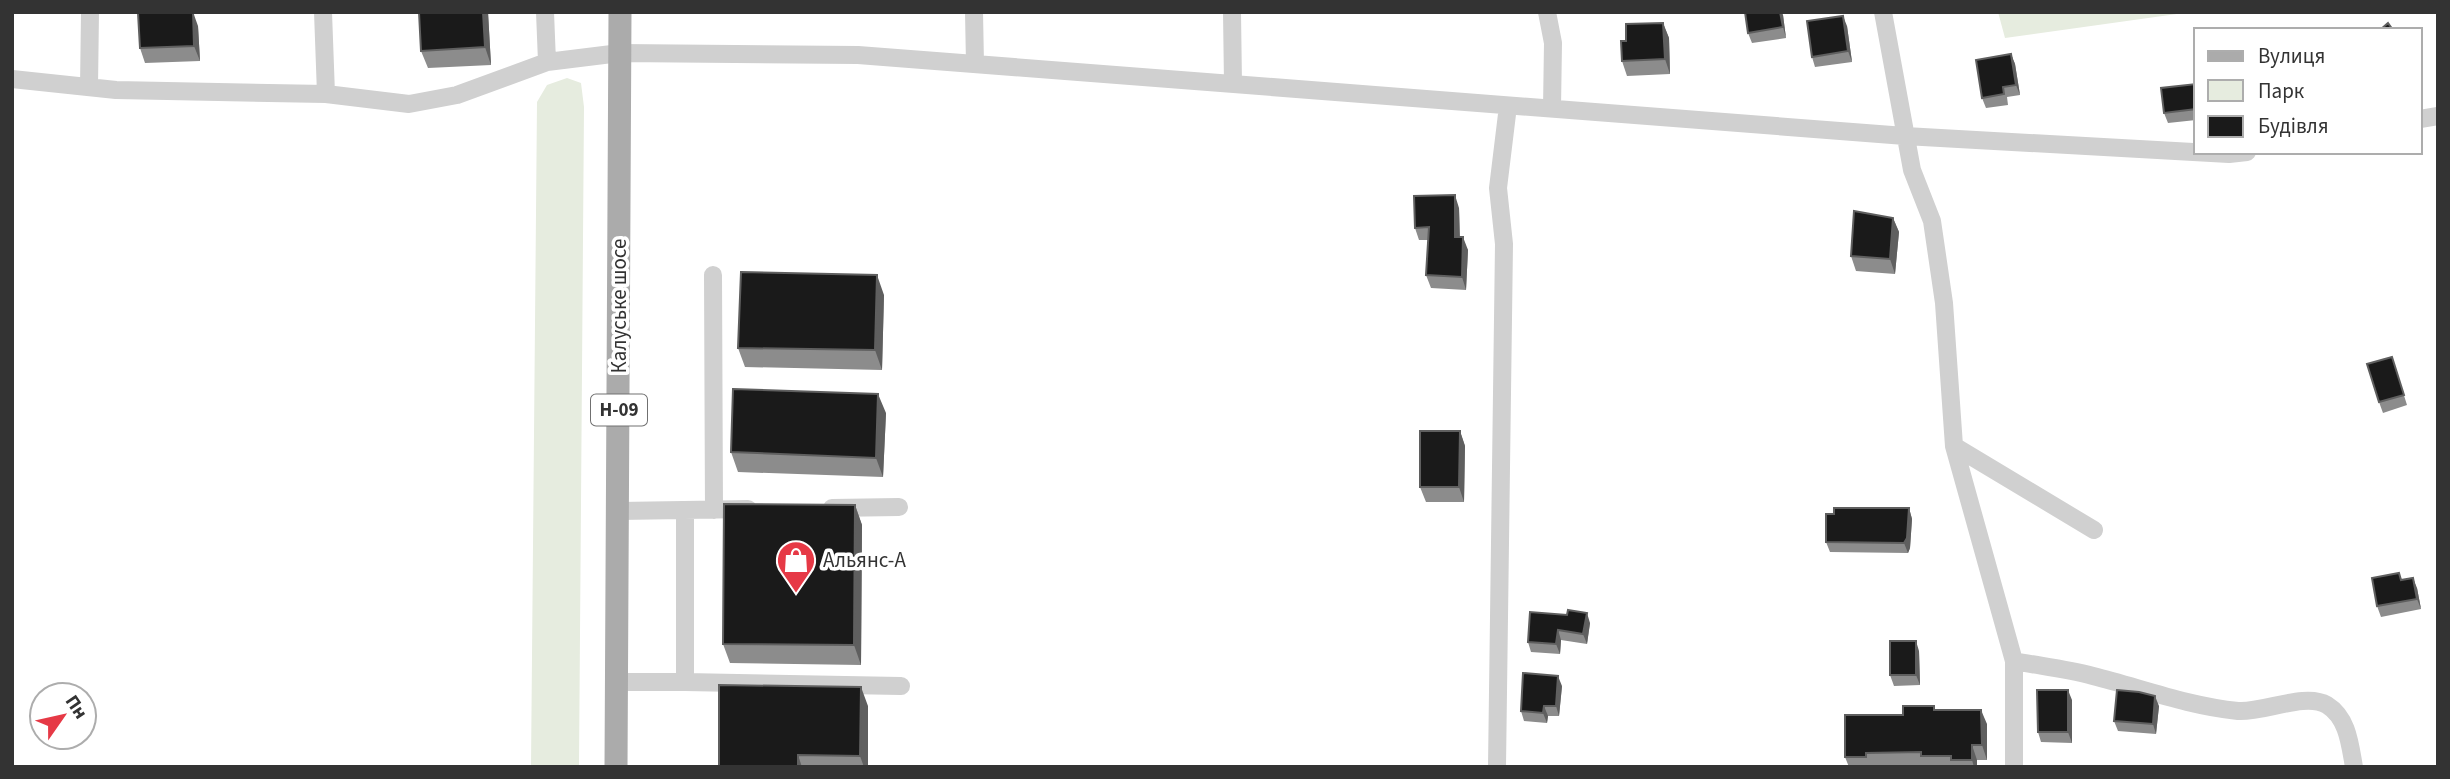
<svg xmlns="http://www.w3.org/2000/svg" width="2450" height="779" font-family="'Source Sans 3',sans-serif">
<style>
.green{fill:#e6ecdf}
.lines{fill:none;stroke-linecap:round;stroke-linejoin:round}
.minor{stroke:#d0d0d0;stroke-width:18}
.major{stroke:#ababab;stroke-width:23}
.wall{fill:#8c8c8c}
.shaded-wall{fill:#5f5f5f}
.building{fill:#1a1a1a;stroke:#5f5f5f;stroke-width:2}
.labels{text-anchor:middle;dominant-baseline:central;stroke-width:7;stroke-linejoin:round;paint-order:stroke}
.shield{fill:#fff;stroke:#707070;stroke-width:2}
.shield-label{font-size:19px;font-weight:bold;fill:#333}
.street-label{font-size:21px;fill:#333;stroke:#fff}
.poi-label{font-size:21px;fill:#333;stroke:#fff;text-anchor:start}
</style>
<rect width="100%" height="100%" fill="#fff"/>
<path class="green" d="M1998 12H2191L2005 38Z
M567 78 581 83 584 107 579 767H531L537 102 547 85Z"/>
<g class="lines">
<path class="minor" d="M323 12 326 94
M545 12 547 62
M974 12 975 64
M1232 12 1233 84
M1547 12 1553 43 1552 108
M1883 12 1912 170 1932 221 1944 303 1954 446 2014 661V767
M12 79 116 90 326 94 409 104 457 95 547 62 620 53 858 55 1905 136 2229 154 2247 152
M89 87 90 12
M2420 119 2438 116
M713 275 714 510
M1954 446 2094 530
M832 508 899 507
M685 510V682L901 686
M619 511 748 509
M2014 661C2040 666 2067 669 2093 676 2141 688 2188 706 2238 711 2263 713 2305 692 2327 705 2348 718 2350 745 2354 767
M617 682H685
M1497 767 1504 244 1498 188 1508 106"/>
<path class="major" d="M616 767 620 12"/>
</g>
<path class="wall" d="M419 12H488L491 65 428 68 421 51Z
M1783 15 1786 38 1752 43 1748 33Z
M1663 23 1669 38 1670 74 1627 76 1622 61Z
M198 26 200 61 145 63 140 48Z
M1847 26 1852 62 1815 67 1812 57Z
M2011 54 2015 64 2020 95 2007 97 2008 105 1986 108 1982 98Z
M2196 84V120L2168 123 2164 113Z
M1459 208 1460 237 1468 250 1466 290 1431 288 1426 275 1428 240H1419L1415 228Z
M1893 218 1899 232 1895 274 1856 271 1851 256Z
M884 295 882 370 745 367 738 348Z
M2395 367 2407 405 2383 413 2379 402Z
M886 413 883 477 738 472 731 452Z
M1460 431 1465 446 1464 502H1426L1420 487Z
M855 505 862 525 861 665 730 663 723 644Z
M1909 508 1912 519 1910 548 1908 553 1830 552 1826 542Z
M2402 580 2417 588 2421 609 2381 617 2377 606Z
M1530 612 1590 623 1587 644 1561 640 1560 654 1531 652 1528 642Z
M1919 651 1920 685 1894 686 1890 675Z
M1562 686 1559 716H1548L1547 723 1524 721 1521 711Z
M2072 700V743L2041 742 2038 732Z
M868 706V767H719Z
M2159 706 2156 734 2118 731 2114 721Z
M1935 710 1987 724V760H1977V767H1849L1845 757 1903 715Z"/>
<path class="shaded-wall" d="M193 12 198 26 200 61 194 46Z
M483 12H488L491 65 485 47Z
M1780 12H1782L1783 15 1786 38 1783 27Z
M1843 16 1847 26 1852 62 1848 51Z
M1663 23 1669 38 1670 74 1665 59Z
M2011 54 2015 64 2020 95 2016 85Z
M1455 195 1459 208 1460 249 1455 237Z
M1893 218 1899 232 1895 274 1890 259Z
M1463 237 1468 250 1466 290 1462 277Z
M877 275 884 295 882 370 875 350Z
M878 394 886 413 883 477 876 458Z
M1460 431 1465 446 1464 502 1459 487Z
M855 505 862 525 861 665 854 645Z
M1909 508 1912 519 1910 548 1908 553 1904 543Z
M2413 578 2417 588 2421 609 2417 599Z
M1587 613 1590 623 1587 644 1583 634Z
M1558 630 1561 640 1560 654 1556 644Z
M1916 641 1919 651 1920 685 1916 675Z
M1558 676 1562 686 1559 716 1556 706Z
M861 687 868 706V767H864L860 756Z
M2068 690 2072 700V743L2068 732Z
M2155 696 2159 706 2156 734 2153 724Z
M1544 706 1548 716 1547 723 1543 713Z
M1981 710 1987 724V760L1982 745Z
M1972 745 1977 760V767H1974L1972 760Z
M798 755 802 767H798Z"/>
<path class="building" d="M193 12 194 46 140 48 138 13Z
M419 12H483L485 47 421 51Z
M1745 12H1780L1783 27 1748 33Z
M1843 16 1848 51 1812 57 1807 21Z
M1663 23 1665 59 1622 61 1621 41H1626V24Z
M2388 23 2393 30H2380Z
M2011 54 2016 85 2003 87 2004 94 1982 98 1976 60Z
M2196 84V109L2164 113 2161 88Z
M1455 195V237H1463L1462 277 1426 275 1429 227 1415 228 1414 196Z
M1854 211 1893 218 1890 259 1851 256Z
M741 272 877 275 875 350 738 348Z
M2392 357 2404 395 2379 402 2367 364Z
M733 389 878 394 876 458 731 452Z
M1420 431H1460L1459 487H1420Z
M724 504 855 505 854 645 723 644Z
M1834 508H1909L1907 538 1904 543 1826 542V514H1834Z
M2399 573 2401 580 2413 578 2417 599 2377 606 2372 578Z
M1568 610 1587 613 1583 634 1558 630 1556 644 1528 642 1530 612 1567 615Z
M1890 641H1916V675H1890Z
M1523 673 1558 676 1556 706H1544L1543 713 1521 711Z
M719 685 861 687 860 756 798 755V767H719Z
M2037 690H2068V732H2038Z
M2117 690 2139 692 2155 696 2153 724 2114 721Z
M1903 706H1934V710H1981L1982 745H1972V760H1951V756H1921V752L1866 753V757H1845V715H1903Z"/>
<defs>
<g id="shop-pin" transform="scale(2.0125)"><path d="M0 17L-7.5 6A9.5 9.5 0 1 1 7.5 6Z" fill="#e63946" stroke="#fff"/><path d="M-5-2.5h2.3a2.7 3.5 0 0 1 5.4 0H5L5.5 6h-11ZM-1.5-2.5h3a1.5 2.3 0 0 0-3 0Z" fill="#fff"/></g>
</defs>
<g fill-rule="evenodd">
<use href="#shop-pin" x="796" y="560"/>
</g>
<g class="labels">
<rect class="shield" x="591" y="394.5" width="56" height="31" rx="5"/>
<g class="shield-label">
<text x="619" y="410">Н-09</text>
</g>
<g class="street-label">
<text transform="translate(619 306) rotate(-90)">Калуське шосе</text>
</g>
<g class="poi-label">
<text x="823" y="560">Альянс-А</text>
</g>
</g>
<rect width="2450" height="779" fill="none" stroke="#333333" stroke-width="28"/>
<rect x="2194" y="28" width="228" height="126" fill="#ffffff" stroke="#adadad" stroke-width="2"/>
<rect x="2208" y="51" width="35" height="10" fill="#ababab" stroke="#adadad" stroke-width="2"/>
<text x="2258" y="63" font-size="21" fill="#333333">Вулиця</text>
<rect x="2208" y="80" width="35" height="21" fill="#e6ecdf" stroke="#adadad" stroke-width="2"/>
<text x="2258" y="98" font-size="21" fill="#333333">Парк</text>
<rect x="2208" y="116" width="35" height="21" fill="#1a1a1a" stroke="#adadad" stroke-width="2"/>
<text x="2258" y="133" font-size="21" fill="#333333">Будівля</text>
<g transform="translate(63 716) rotate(56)"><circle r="33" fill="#ffffff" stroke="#adadad" stroke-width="2"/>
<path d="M0-5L12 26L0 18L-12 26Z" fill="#e63946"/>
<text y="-10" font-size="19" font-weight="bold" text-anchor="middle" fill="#333333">Пн</text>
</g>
</svg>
